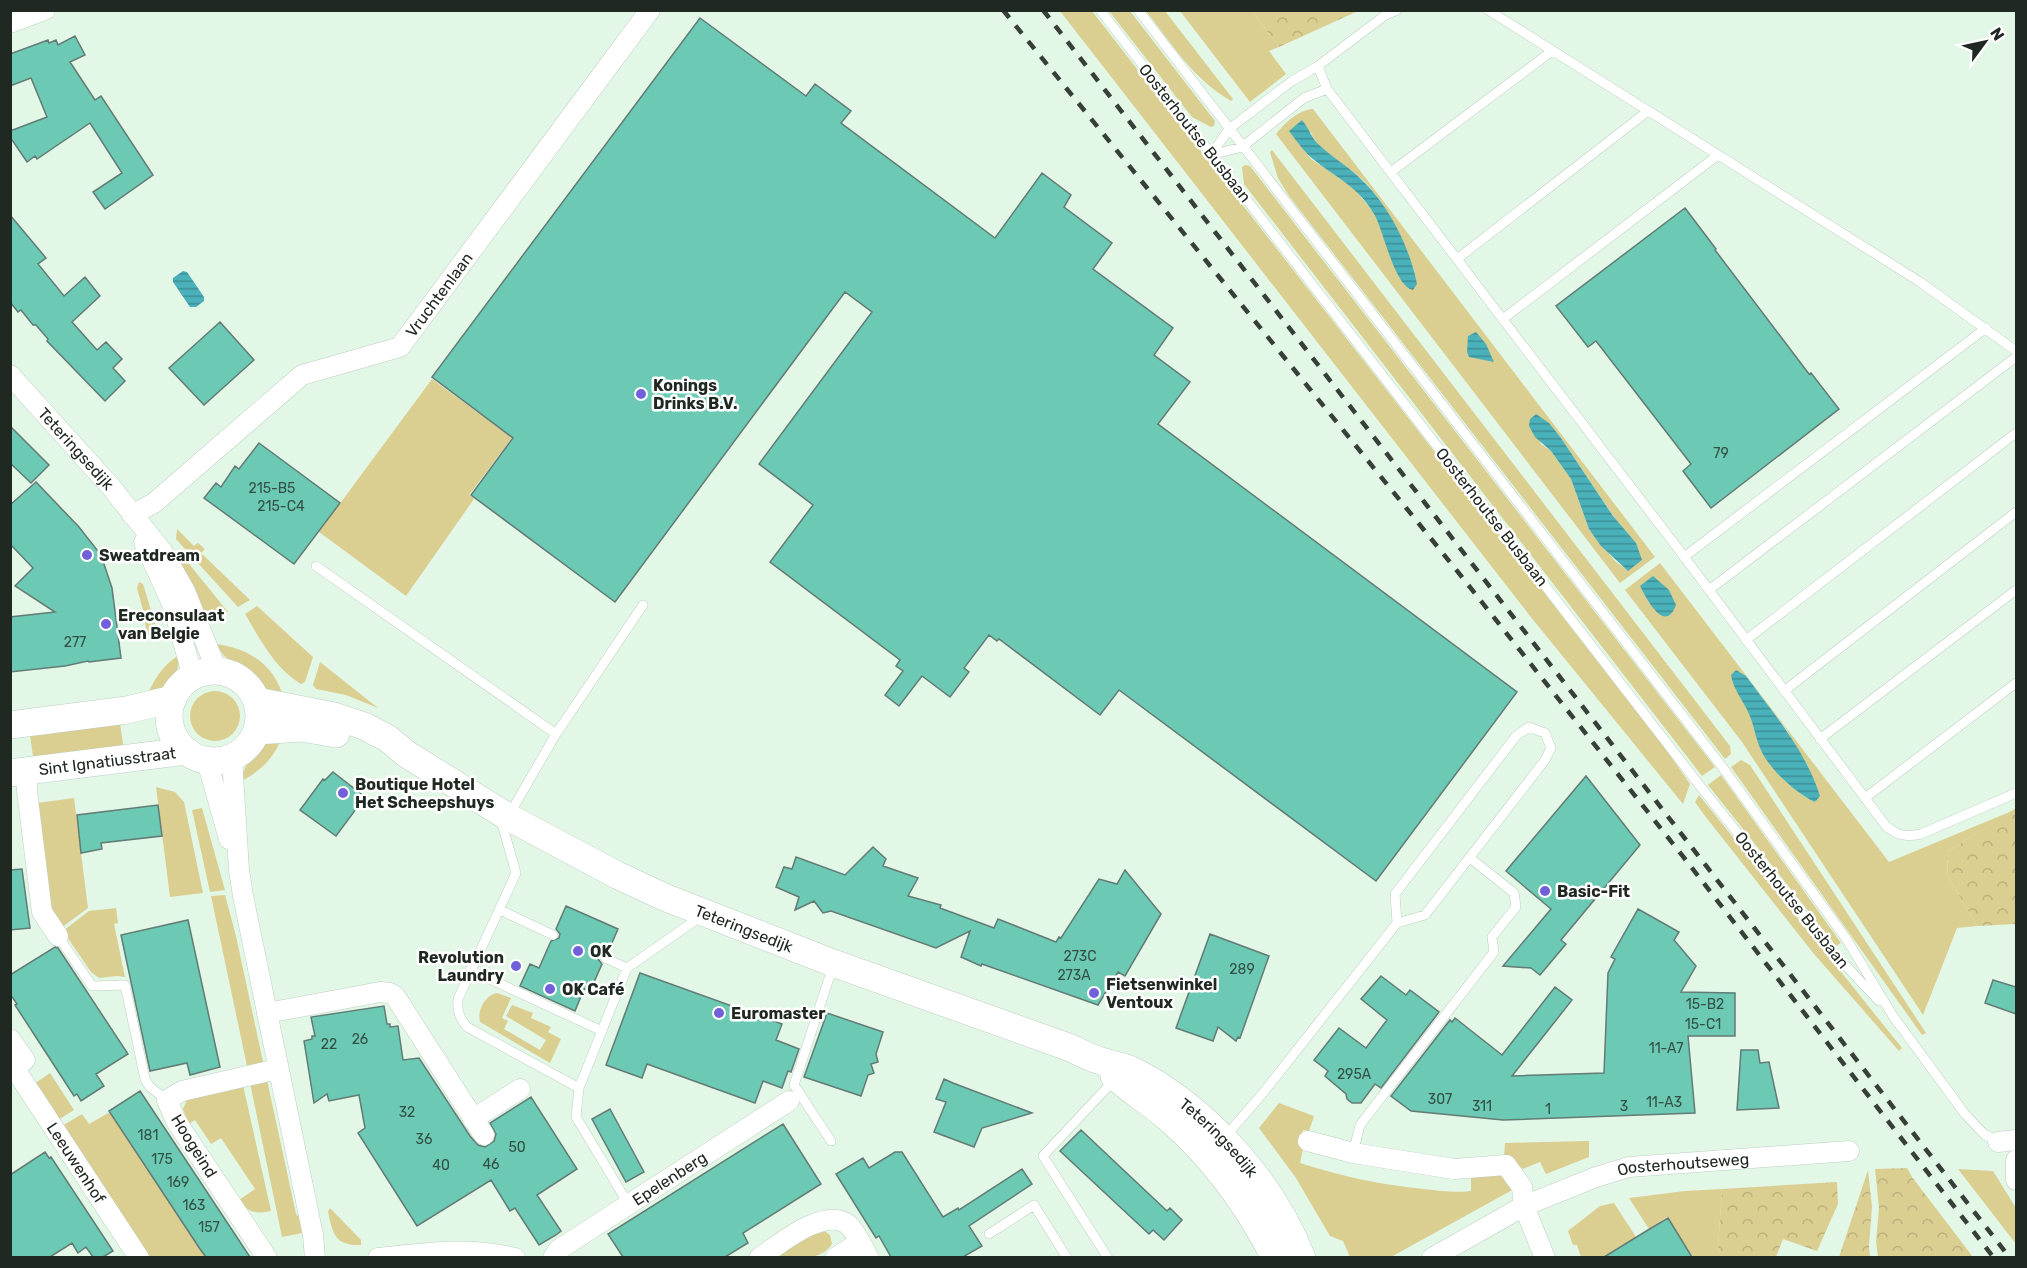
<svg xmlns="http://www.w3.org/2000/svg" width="2027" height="1268" font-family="Rubik,sans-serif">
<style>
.green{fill:#dbce91;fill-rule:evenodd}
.forest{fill:url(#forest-crowns)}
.water{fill:url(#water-rules)}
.building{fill:#6cc9b4;stroke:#627b74;stroke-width:1.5}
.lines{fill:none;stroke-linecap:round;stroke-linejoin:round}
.lane-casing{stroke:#bccfc0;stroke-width:10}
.street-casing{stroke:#bccfc0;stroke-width:21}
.secondary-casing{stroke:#bccfc0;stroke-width:28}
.lane{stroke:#fff;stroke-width:9}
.street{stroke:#fff;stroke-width:20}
.secondary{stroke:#fff;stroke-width:27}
.rail{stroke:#363f38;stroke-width:4.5;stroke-dasharray:10 10;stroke-linecap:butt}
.poi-dot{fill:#7061db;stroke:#fff;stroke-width:2}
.labels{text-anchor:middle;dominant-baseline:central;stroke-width:5;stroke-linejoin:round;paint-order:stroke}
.number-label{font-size:14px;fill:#335046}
.street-label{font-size:16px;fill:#202822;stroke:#fff}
.poi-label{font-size:16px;font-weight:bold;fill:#202822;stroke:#fff;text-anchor:start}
</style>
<defs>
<pattern id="forest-crowns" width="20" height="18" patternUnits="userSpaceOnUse" patternTransform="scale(1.5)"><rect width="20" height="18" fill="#dbce91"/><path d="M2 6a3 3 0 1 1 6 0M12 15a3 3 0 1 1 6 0" fill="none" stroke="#bcb17d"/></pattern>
<pattern id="water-rules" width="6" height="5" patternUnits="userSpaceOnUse" patternTransform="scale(1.5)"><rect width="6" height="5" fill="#4ab0ba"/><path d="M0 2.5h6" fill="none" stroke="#3d8f97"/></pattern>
</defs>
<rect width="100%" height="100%" fill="#e3f7e7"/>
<path class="green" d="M1060 11H1092L1667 751 1690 784 1683 804 1530 616Z
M1109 11H1130L1215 121 1214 126 1211 127 1192 117Z
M1146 11H1165L1233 99 1231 101C1192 78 1173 45 1146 11Z
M1180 11H1252L1279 47 1269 51 1286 74 1250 102Z
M1313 109 1655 557 1620 583 1276 134C1285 123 1298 110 1313 109ZM1311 132C1318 154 1349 166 1365 182 1389 208 1402 240 1415 272L1384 235 1373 212 1354 188 1311 159 1297 141ZM1536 414 1561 438 1620 526 1627 570 1615 561 1589 529 1571 479 1551 451 1541 444 1530 419Z
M1272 150 1730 746 1731 754 1725 759 1289 196 1278 178 1270 152Z
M1245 165 1250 166 1715 767 1702 776 1244 184 1242 167Z
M432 379 512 438 469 495 474 499 406 596 319 532Z
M177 529 194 546 198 543 205 549 201 553 250 600 238 607 176 539Z
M176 552 181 554 228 612 205 619 175 555Z
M1660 563 1889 862 2012 811 1947 852 1948 877 1977 926 1957 928 1923 1015 1742 742 1625 590ZM1746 676 1786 729 1809 768 1816 802C1797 796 1767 766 1760 748 1757 739 1756 730 1752 721 1749 712 1744 704 1740 696Z
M139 582 143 584 158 633 147 635 143 610 137 588Z
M257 606 313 657 305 682 301 684C275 669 260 639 245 614Z
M216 644C250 648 277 667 284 701L264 689 255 678 224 656Z
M179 655C179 681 168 689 146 699 153 680 162 666 179 655Z
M320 662 378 708 346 695 316 689 313 685Z
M190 716a25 25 0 1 1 50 0a25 25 0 1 1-50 0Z
M119 717 124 751 34 762 29 729Z
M282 737C274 758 261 771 241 781 246 758 259 744 282 737Z
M1741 760 1750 765 1926 1033 1922 1035 1731 767Z
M1721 775 1841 943 1836 946 1708 785Z
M156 787 175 792 184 802 203 893 170 897Z
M1699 795 1902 1048 1899 1051 1814 954 1705 816 1695 802Z
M74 798 88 908 61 928 51 911 37 803Z
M202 808 225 890 210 892 192 810Z
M225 895 236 936 263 1062 247 1066 211 896Z
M116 908 118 923 114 924 125 977 117 976 99 978 91 972 63 931 89 911Z
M497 993 511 998 502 1018 508 1021 504 1029 540 1050 546 1040 506 1016 512 1005 533 1013 531 1018 551 1027 548 1032 561 1039 550 1063 480 1022C477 1011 485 995 497 993Z
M50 1073 74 1110 58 1120 34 1084Z
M267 1080 296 1214 299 1217 302 1233 282 1237 250 1083Z
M243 1085 271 1211C257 1214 248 1213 239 1200L255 1189 221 1138 211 1144 195 1120 189 1124 183 1109 187 1100Z
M1279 1103 1314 1116 1309 1131 1303 1130 1298 1145 1303 1149 1300 1163C1341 1176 1381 1185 1424 1189 1440 1191 1455 1193 1471 1191V1177L1474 1175H1504L1514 1189 1391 1257H1350L1343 1241 1330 1236 1327 1231 1296 1178 1259 1128Z
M110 1112 200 1249 206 1257H149L62 1126 82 1114 89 1124Z
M1589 1141V1157L1546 1174 1540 1162 1523 1169 1510 1158 1504 1157 1505 1143Z
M1958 1169 1993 1171 2016 1208V1244Z
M1722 1189 1718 1248 1721 1257H1693L1667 1217 1649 1229 1629 1198 1685 1191Z
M1614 1203 1636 1237 1603 1257H1581L1577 1245H1573L1568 1231 1600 1206Z
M330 1208 361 1240V1245C335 1246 333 1234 328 1212Z
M823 1230 830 1235 832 1244C819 1263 794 1257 774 1258L815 1231Z"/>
<path class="forest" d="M1252 11H1358L1279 47Z
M2016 808V924L1977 926 1948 877 1947 852Z
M1907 1168 1912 1177 1973 1257H1878L1876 1242 1879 1208 1875 1169Z
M1868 1170 1872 1207 1869 1246 1870 1257H1839Z
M1837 1182 1838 1204 1817 1251 1783 1239 1776 1257H1721L1718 1248 1722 1189Z"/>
<path class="water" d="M1302 120C1308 127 1312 138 1317 143 1332 158 1350 167 1364 182 1390 208 1410 248 1417 284L1413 290C1394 286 1384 231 1374 214 1357 185 1337 179 1313 159 1304 152 1296 140 1289 131Z
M183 271 187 272 204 297V301L196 307H190L173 282V278Z
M1476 332 1486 344 1494 362 1469 357 1467 352 1468 336Z
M1536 414 1549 423 1561 438 1613 516 1636 543 1642 560 1628 571 1601 546 1589 529 1571 479 1551 451 1535 437 1529 426 1530 419Z
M1653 576 1669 590 1676 605C1665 635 1646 598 1640 586Z
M1736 670 1746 676C1774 714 1806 751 1820 796L1815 802C1796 794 1767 767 1760 748 1755 736 1754 724 1748 712 1743 700 1733 689 1731 675Z"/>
<path class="building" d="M700 18 806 96 815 84 851 111 841 123 995 238 1042 173 1071 195 1064 207 1112 243 1093 269 1173 328 1154 355 1190 382 1158 424 1517 692 1376 881 1119 690 1100 715 999 639 997 641 989 635 964 668 969 672 950 697 922 676 899 706 885 695 903 671 896 666 900 660 770 562 813 505 759 464 872 312 845 292 615 602 471 495 513 438 432 377Z
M75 36 85 55 70 62 95 100 101 96 153 175 105 209 93 192 122 173 90 123 37 159 35 156 27 162 10 137V131L47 117 31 78 10 86V54L48 40 49 43 56 40 58 45Z
M1685 208 1716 249 1715 250 1809 374 1811 373 1839 409 1711 508 1683 471 1691 464 1596 341 1588 347 1556 306Z
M10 215 46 258 38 264 64 296 85 277 100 296 72 322 97 350 106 342 122 359 113 368 125 381 105 401 47 341 48 339 36 325H33L21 310 18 312 10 302Z
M220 322 254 360 204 405 169 368Z
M10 426 49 465 31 483 10 463Z
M259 443 340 503 294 564 204 498 216 483 221 487 235 466 239 469Z
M36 482 79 527 101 555 112 588 121 658 89 662 88 661 65 666 10 672V617L55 612 15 586 33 568 10 544V505Z
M333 772 365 797 336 836 300 810 323 779 325 780Z
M1586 776 1640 845 1561 940 1566 944 1540 975 1531 968 1503 966 1551 909 1506 871Z
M158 805 162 836 101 843 102 849 81 853 77 815Z
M873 847 886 859 883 866 918 878 908 896 941 905 940 908 994 928 998 919 1056 942 1059 937 1061 938 1099 879 1117 884 1125 870 1161 914 1125 976 1118 972 1098 1005 982 964 981 966 961 957 970 931 936 948 831 911 823 913 814 901 795 910 799 897 776 887 784 867 792 869 796 857 845 875Z
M22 869 30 928 10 930V870Z
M566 906 618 929 608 952 604 951 599 955 598 959 602 964 590 991 584 989 575 1011 520 986 530 964 539 968 551 941 559 938 560 934 556 929Z
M1638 909 1679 932 1674 940 1696 966 1681 992 1735 993V1036H1688L1695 1113 1503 1120 1411 1111 1391 1096 1450 1020 1452 1022 1455 1018 1502 1055 1555 987 1572 1000 1512 1076 1604 1073 1608 973 1615 959 1611 957Z
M188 920 220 1067 190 1075 187 1063 150 1071 121 935Z
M1210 934 1269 956 1240 1038 1238 1037 1236 1041 1218 1027 1213 1041 1176 1028Z
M55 947 58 948 128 1054 96 1074 104 1086 81 1101 77 1094 74 1096 52 1062 15 1005 17 1004 10 994V975Z
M640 973 782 1024 776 1040 799 1049 791 1072 788 1071 782 1088 763 1081 755 1103 647 1064 642 1078 606 1065Z
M1381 976 1406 995 1410 990 1439 1012 1381 1088 1375 1084 1361 1103H1352L1347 1099 1346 1094 1325 1076 1328 1071 1314 1060 1339 1028 1366 1048 1387 1020 1361 999Z
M1993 980 2016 987V1014L1985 1003Z
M384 1006 387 1024H390V1027L398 1026 403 1060 419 1058 470 1136 478 1145 485 1147 494 1141 496 1134 490 1123 531 1097 577 1169 537 1195 561 1231 556 1235 539 1245 515 1208 510 1211 491 1180 417 1226 358 1133 365 1128 359 1095 329 1101 327 1094 314 1103 304 1041 312 1039V1036H315L311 1017Z
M827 1013 883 1032 876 1054 878 1062 871 1064 874 1073 868 1075 861 1096 804 1077Z
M1741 1050H1758L1760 1063 1769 1062 1779 1108 1737 1110Z
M944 1079 953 1083 1032 1113 982 1128 974 1147 934 1132 946 1102 936 1099Z
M140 1091 201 1183 250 1257H206L200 1249 109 1111Z
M610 1109 644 1172 626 1182 592 1119Z
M783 1124 821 1184 743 1233 748 1243 725 1257H623L608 1234Z
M1081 1130 1167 1211 1170 1208 1182 1220 1164 1240 1153 1230 1149 1234 1060 1151Z
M45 1152 49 1158 51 1157 113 1251 103 1257H93L86 1247 78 1253 72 1243 50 1257H10V1175Z
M895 1152H902L943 1217 958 1208 959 1210 1022 1169 1032 1184 969 1226 982 1246 963 1257H891L879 1236 876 1238 836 1174 863 1158 869 1168Z
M1668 1218 1692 1257H1604L1648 1230Z"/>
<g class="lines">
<g class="lane-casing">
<path id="lane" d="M1100 10 1700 786 1832 951 1879 1001
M1138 10 1723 768 1847 940 1893 1016 1965 1114 1984 1134 1998 1142
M1397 10 1384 16 1318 66 1327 89 1676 546 1886 826C1898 836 1906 837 1921 834L2016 793
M1488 10 1920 282 2016 351
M1211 155 1229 129 1292 81 1318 66
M1211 155 1242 147 1304 98 1327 89
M1391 172 1552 51
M1457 259 1648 111
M1503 319 1718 155
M1684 557 1986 328
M316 566 556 734
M1709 590 2016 357
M1746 640 2016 433
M1784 691 2016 512
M1820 739 2016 590
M1865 798 2016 683
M509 815 556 734 643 605
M501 820 516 873 458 999C457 1011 459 1017 467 1027L579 1088 627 968 700 917
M500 910 553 935
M58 936 92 986 125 985 145 1079 150 1087 167 1100
M605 958 627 968
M470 970 602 1031
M579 1088 576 1117 629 1205
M1225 1137 1263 1093 1397 923 1425 915 1545 760 1551 748 1545 733 1529 727 1516 736 1395 894 1397 923
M831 1141 794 1085 833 966
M1353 1153 1360 1125 1494 952 1492 937 1516 907 1514 893 1470 858
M989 1234 1034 1205 1067 1258
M1108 1258 1043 1156 1115 1079"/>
</g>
<g class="street-casing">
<g id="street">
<path d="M10 23 45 10"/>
<path id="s1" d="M10 375 111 487 162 551 185 591 217 671"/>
<path id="s2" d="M132 515 154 503 302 375 400 347 650 10"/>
<path d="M144 542 173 606 193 677"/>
<path d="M232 758 239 870 243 896 313 1235 315 1258"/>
<path d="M207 761 229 839"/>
<path d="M27 770V791L42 912 58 936"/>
<path d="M267 1013 380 992 390 993 395 996 484 1135"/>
<path d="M10 1039 25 1060 10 1071"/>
<path id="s3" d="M15 1069 139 1258"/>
<path d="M473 1119 520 1089"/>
<path d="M1308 1141 1353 1153 1454 1169 1506 1165 1522 1187 1524 1206 1545 1258"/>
<path d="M1998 1142 2016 1140"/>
<path d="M2016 1160V1180"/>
<path d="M267 1258 176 1121 167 1100 182 1091 278 1069"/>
<path d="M378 1258C427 1253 466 1246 515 1258"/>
<path id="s4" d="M553 1258 558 1250 789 1101"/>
<path d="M759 1258C780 1244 821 1209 846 1223 854 1228 864 1249 869 1258"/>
<path d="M835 1258 860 1242"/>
<path id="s5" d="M1432 1258 1524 1206 1596 1177 1629 1167 1849 1151"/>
</g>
</g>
<g class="secondary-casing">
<g id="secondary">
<circle cx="214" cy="716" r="45"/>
<path id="s6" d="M257 701 334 716 364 726 387 738 408 755 508 817 617 875 664 897 833 963 1071 1048C1081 1053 1090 1058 1101 1061 1112 1065 1125 1066 1136 1072 1208 1110 1272 1182 1302 1258"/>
<path d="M10 725 127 710 173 699"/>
<path d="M257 731 302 728 336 734"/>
<path id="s7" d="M10 773 186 751"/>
<path d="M1114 1076C1131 1091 1151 1103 1168 1118 1213 1157 1248 1205 1275 1258"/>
</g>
</g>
<use href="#lane" class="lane"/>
<use href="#street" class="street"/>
<use href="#secondary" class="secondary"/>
<path class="rail" d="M1003 10 1458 572 1685 859 1994 1258
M1043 10 2010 1258"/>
</g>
<g class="poi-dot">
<circle cx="641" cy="394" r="6"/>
<circle cx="87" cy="555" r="6"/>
<circle cx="106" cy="624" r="6"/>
<circle cx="343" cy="793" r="6"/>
<circle cx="1545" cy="891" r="6"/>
<circle cx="578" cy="951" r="6"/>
<circle cx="516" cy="966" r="6"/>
<circle cx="550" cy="989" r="6"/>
<circle cx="1094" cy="993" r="6"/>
<circle cx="719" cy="1013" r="6"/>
</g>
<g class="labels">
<g class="number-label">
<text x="1721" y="453">79</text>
<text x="272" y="488">215-B5</text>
<text x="281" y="506">215-C4</text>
<text x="75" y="642">277</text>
<text x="1080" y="956">273C</text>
<text x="1242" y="969">289</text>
<text x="1074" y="975">273A</text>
<text x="1705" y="1004">15-B2</text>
<text x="1703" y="1024">15-C1</text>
<text x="360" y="1039">26</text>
<text x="329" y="1044">22</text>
<text x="1666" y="1048">11-A7</text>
<text x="1354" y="1074">295A</text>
<text x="1440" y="1099">307</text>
<text x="1664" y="1102">11-A3</text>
<text x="1482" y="1106">311</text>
<text x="1624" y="1106">3</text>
<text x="1548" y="1109">1</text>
<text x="407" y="1112">32</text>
<text x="148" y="1135">181</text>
<text x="424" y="1139">36</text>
<text x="517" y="1147">50</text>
<text x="162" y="1159">175</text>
<text x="491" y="1164">46</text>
<text x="441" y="1165">40</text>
<text x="178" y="1182">169</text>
<text x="194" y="1205">163</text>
<text x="209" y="1227">157</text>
</g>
<g class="street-label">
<text transform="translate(1195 133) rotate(52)">Oosterhoutse Busbaan</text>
<text stroke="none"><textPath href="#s2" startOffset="388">Vruchtenlaan</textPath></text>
<text stroke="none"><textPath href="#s1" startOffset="99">Teteringsedijk</textPath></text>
<text transform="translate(1492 517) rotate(52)">Oosterhoutse Busbaan</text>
<text stroke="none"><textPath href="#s7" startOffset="98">Sint Ignatiusstraat</textPath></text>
<text transform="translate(1792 900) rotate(51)">Oosterhoutse Busbaan</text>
<text stroke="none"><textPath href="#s6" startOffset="542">Teteringsedijk</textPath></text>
<text stroke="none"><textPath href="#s6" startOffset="1066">Teteringsedijk</textPath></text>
<text transform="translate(194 1146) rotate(58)">Hoogeind</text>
<text stroke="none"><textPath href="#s3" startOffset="112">Leeuwenhof</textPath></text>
<text stroke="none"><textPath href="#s5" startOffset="272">Oosterhoutseweg</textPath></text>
<text stroke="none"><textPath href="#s4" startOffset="142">Epelenberg</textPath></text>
</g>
<g class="poi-label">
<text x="653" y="385">Konings<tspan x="653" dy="18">Drinks B.V.</tspan></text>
<text x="99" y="555">Sweatdream</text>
<text x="118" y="615">Ereconsulaat<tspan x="118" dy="18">van Belgie</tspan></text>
<text x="355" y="784">Boutique Hotel<tspan x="355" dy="18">Het Scheepshuys</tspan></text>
<text x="1557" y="891">Basic-Fit</text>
<text x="590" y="951">OK</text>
<text x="504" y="957" text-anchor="end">Revolution<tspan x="504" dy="18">Laundry</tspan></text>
<text x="1106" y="984">Fietsenwinkel<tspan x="1106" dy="18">Ventoux</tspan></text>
<text x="562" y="989">OK Café</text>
<text x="731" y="1013">Euromaster</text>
</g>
</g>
<rect width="2027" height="1268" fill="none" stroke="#202822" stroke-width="24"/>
<g transform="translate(1985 42) rotate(57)" stroke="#ffffff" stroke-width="4.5" paint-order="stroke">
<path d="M0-4.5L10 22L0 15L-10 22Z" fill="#202822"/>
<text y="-9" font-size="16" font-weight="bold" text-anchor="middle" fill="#202822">N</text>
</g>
</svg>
